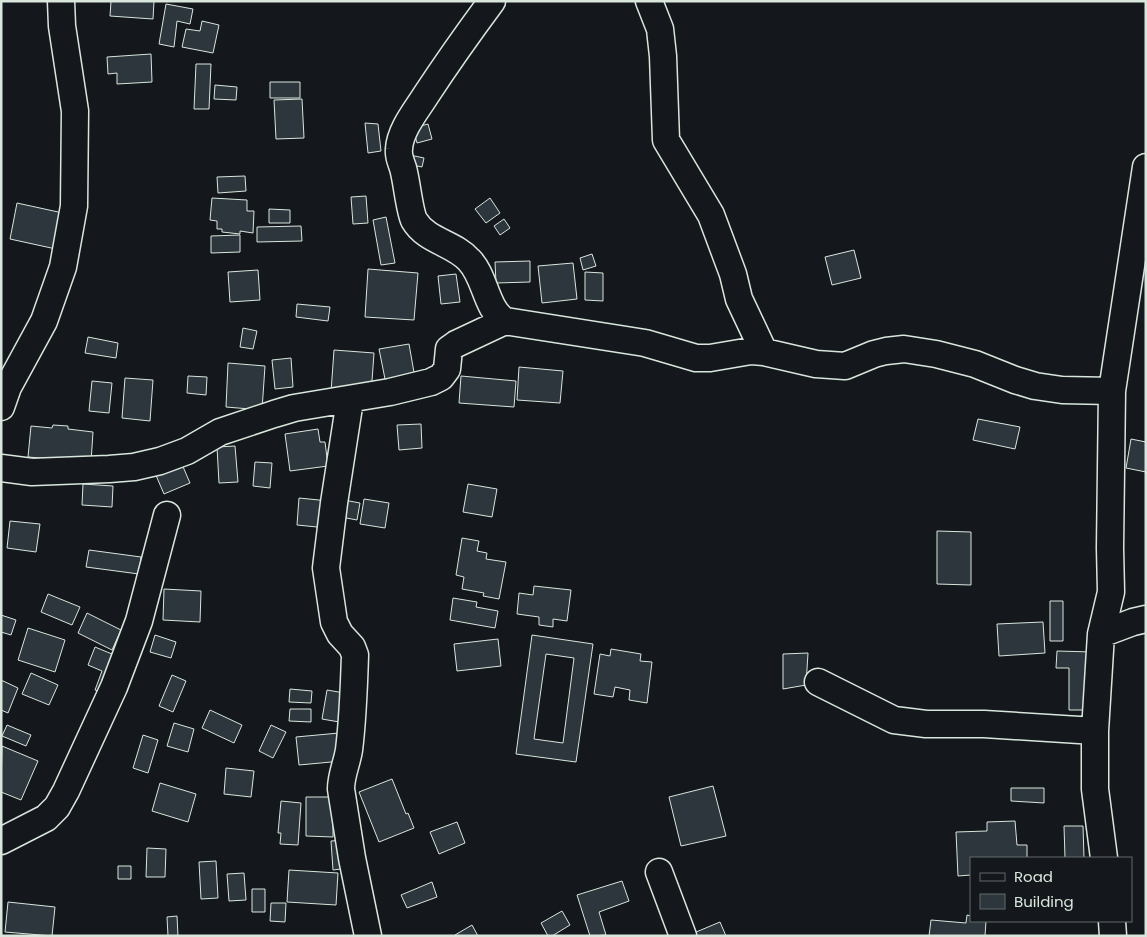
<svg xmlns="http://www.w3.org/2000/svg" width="1147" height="937" font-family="Poppins,sans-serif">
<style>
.building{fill:#2c363c;stroke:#d8e6dc;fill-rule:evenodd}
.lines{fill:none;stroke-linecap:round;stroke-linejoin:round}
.minor-casing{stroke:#d8e6dc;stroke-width:29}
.minor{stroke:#14181c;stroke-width:26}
</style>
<rect width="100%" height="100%" fill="#14181c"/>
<path class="building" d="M111 1H154L153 19 110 16Z
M166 4 193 9 190 24 177 21 174 47 159 44Z
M202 21 219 25 213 53 182 47 186 29 200 31Z
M151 54 152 82 117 84V73L108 74 107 57Z
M196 64H211L209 109H194Z
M270 82H300V98H270Z
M215 85 237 87 236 100 214 99Z
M302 99 304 138 276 139 274 100Z
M365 123 378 124 381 151 368 153Z
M428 124 432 139 417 143 413 128Z
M410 155 424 158 422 167 408 164Z
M245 176 246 191 218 193 217 177Z
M366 196 368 223 353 224 351 197Z
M212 198 247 200V211H254L253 233 240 231V234L222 232V229H217V221L210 220Z
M490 198 500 213 486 223 475 209Z
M17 203 72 215 65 251 10 239Z
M269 209 290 210V223H269Z
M386 217 395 263 381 265 373 220Z
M504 219 510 228 500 235 494 226Z
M301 226 302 241 257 242V227Z
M240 235V252L211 253V236Z
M854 250 861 278 832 285 825 257Z
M592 254 596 266 583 270 580 258Z
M530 261V282L496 283 495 262Z
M573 263 577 299 542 303 538 266Z
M368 269 418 273 414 320 365 317Z
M258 270 260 300 230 302 228 272Z
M585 272 603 273V301L585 300Z
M456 274 460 302 441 304 438 276Z
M297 304 330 307 328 321 296 317Z
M243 328 257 331 253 349 240 347Z
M88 337 118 343 116 358 85 353Z
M409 344 415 378 386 384 379 349Z
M334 350 374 353 371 395 331 392Z
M291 358 293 387 275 389 272 360Z
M228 363 265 366 262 410 226 407Z
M519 367 563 371 560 403 517 400Z
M188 376 207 377 206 395 187 393Z
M461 376 516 381 514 407 459 403Z
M125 378 153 380 150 421 122 418Z
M92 381 112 383 109 413 89 411Z
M978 419 1020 427 1015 449 973 440Z
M421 424 422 448 399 450 397 425Z
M53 425 68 426V429L93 432 91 462 28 457 31 426 52 428Z
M318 429 320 442H325L328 466 290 471 285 434Z
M1131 439 1146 442V472L1126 468Z
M235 446 238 482 219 483 217 447Z
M181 462 190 483 164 494 155 473Z
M255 462 272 463 270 488 253 486Z
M83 484 113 486 112 507 82 505Z
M468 484 497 489 492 517 463 512Z
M299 498 329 501 327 528 297 525Z
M364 499 389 503 385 528 360 524Z
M344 500 360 503 357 520 341 517Z
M10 521 40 524 36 552 7 548Z
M937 531 971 532V585L937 584Z
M462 538 479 541 477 551 487 553 486 559 506 562 499 599 483 596 484 593 462 589 464 577 456 575Z
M89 550 141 557 139 574 86 567Z
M534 586 571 590 567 621 553 619V627L539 625V617L517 614 519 593 533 595Z
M164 589 201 591 200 622 163 620Z
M48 594 80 607 72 625 41 612Z
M453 598 477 602 476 607 498 611 495 628 450 620Z
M1050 601H1063V641H1050Z
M87 613 121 630 112 650 78 633Z
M1 615 16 620 11 635 1 632Z
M1043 622 1045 653 999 656 997 624Z
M28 628 65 640 55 672 18 660Z
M155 635 176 642 171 658 150 652Z
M532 635 593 644 576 762 516 754ZM546 654 574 658 563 743 534 739Z
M498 639 501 666 457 671 454 644Z
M95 647 124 659 109 695 95 690 102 671 88 665Z
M611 649 641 654 640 661 652 662 647 703 629 700 630 690 615 687 613 697 594 694 600 654 610 656Z
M1057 651 1093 652V710H1069V668H1056Z
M808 653 806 685 783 689V654Z
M31 673 58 685 49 705 22 694Z
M172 675 186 681 173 712 159 706Z
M1 680 18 688 8 713 1 710Z
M290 689 312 691 311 703 289 702Z
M327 690 350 694 345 723 322 719Z
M290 709H311V722L289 721Z
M210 710 242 725 234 743 202 728Z
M174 723 194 729 188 752 167 746Z
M7 725 31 735 26 746 2 736Z
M271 725 286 732 273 758 259 751Z
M339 733 342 761 299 765 296 737Z
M143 735 158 740 148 773 133 768Z
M2 746 38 761 21 800 1 792Z
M226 768 254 771 251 797 224 794Z
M392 779 406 814 408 813 414 828 379 842 359 792Z
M160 783 196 794 188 822 152 811Z
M713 786 726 836 681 846 669 797Z
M1011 788H1044V803L1011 801Z
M306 797H337L333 820V837L306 836Z
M281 801 301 803 298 845 280 844 281 833H278Z
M1015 821 1017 845H1027V858H971V875L958 876 956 832 987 831V822Z
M457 822 465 843 439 854 430 832Z
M1064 826H1083L1084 858H1065Z
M346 840 349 868 333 870 331 841Z
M147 848 166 849 165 877H146Z
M216 861 218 898 201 899 199 862Z
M118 866H131V879H118Z
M289 870 338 873 336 905 287 902Z
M244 873 246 900 229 901 227 874Z
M622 881 629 901 599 912 606 935 590 936 577 895Z
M432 882 437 897 407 908 401 895Z
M252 889H265V912H252Z
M8 902 55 907 52 936 5 932Z
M271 903H286L285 922 270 921Z
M562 911 570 925 552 936H548L541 923Z
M967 915 971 916V921H986L985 936H929L931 920 966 923Z
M177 916 178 936H168L167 917Z
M720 922 726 936H689V935Z
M472 925 478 936H456L455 935Z"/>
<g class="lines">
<g class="minor-casing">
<path id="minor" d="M492 1C469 32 447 63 426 95 416 111 400 130 399 149 398 156 401 162 403 168 407 182 409 209 414 220 426 241 454 243 469 260 486 277 485 308 505 321L645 343 696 358H710L751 351 764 352 816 364 845 366 874 354 886 351 904 349 936 354 975 364 1015 380 1035 386 1062 390 1112 391
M649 1 660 29 663 56 666 140 711 215 733 274 739 299 764 352
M350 400 334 503 326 568 334 622 340 634 352 647 355 655C354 687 353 718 349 750 347 763 341 775 341 789L352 858 368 936
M1 407 8 387 44 321 63 267 74 206 75 111 62 26 61 1
M1 468 32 472 109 469 134 467 160 461 187 451 220 432 274 414 294 408 390 392 431 382 441 377 447 369 449 349 456 344 505 321
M1101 634 1133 622 1146 619
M818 682 894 720 926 724H984L1095 731
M1 841 46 818 57 807 66 791 114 687 139 621 167 515
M1104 858 1095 789V731L1101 634 1111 592 1110 548 1112 391 1146 167
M659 872 683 936
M1112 921 1113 936"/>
</g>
<use href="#minor" class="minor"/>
</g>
<rect width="1147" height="937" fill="none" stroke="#d8e6dc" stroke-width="5"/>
<rect x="970" y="857" width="162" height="65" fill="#14181c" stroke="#626a69"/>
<rect x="980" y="873" width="25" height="8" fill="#14181c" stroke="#626a69"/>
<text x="1014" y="882" font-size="15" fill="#d8e6dc">Road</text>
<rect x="980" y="894" width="25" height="15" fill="#2c363c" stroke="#626a69"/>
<text x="1014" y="907" font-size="15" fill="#d8e6dc">Building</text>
</svg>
